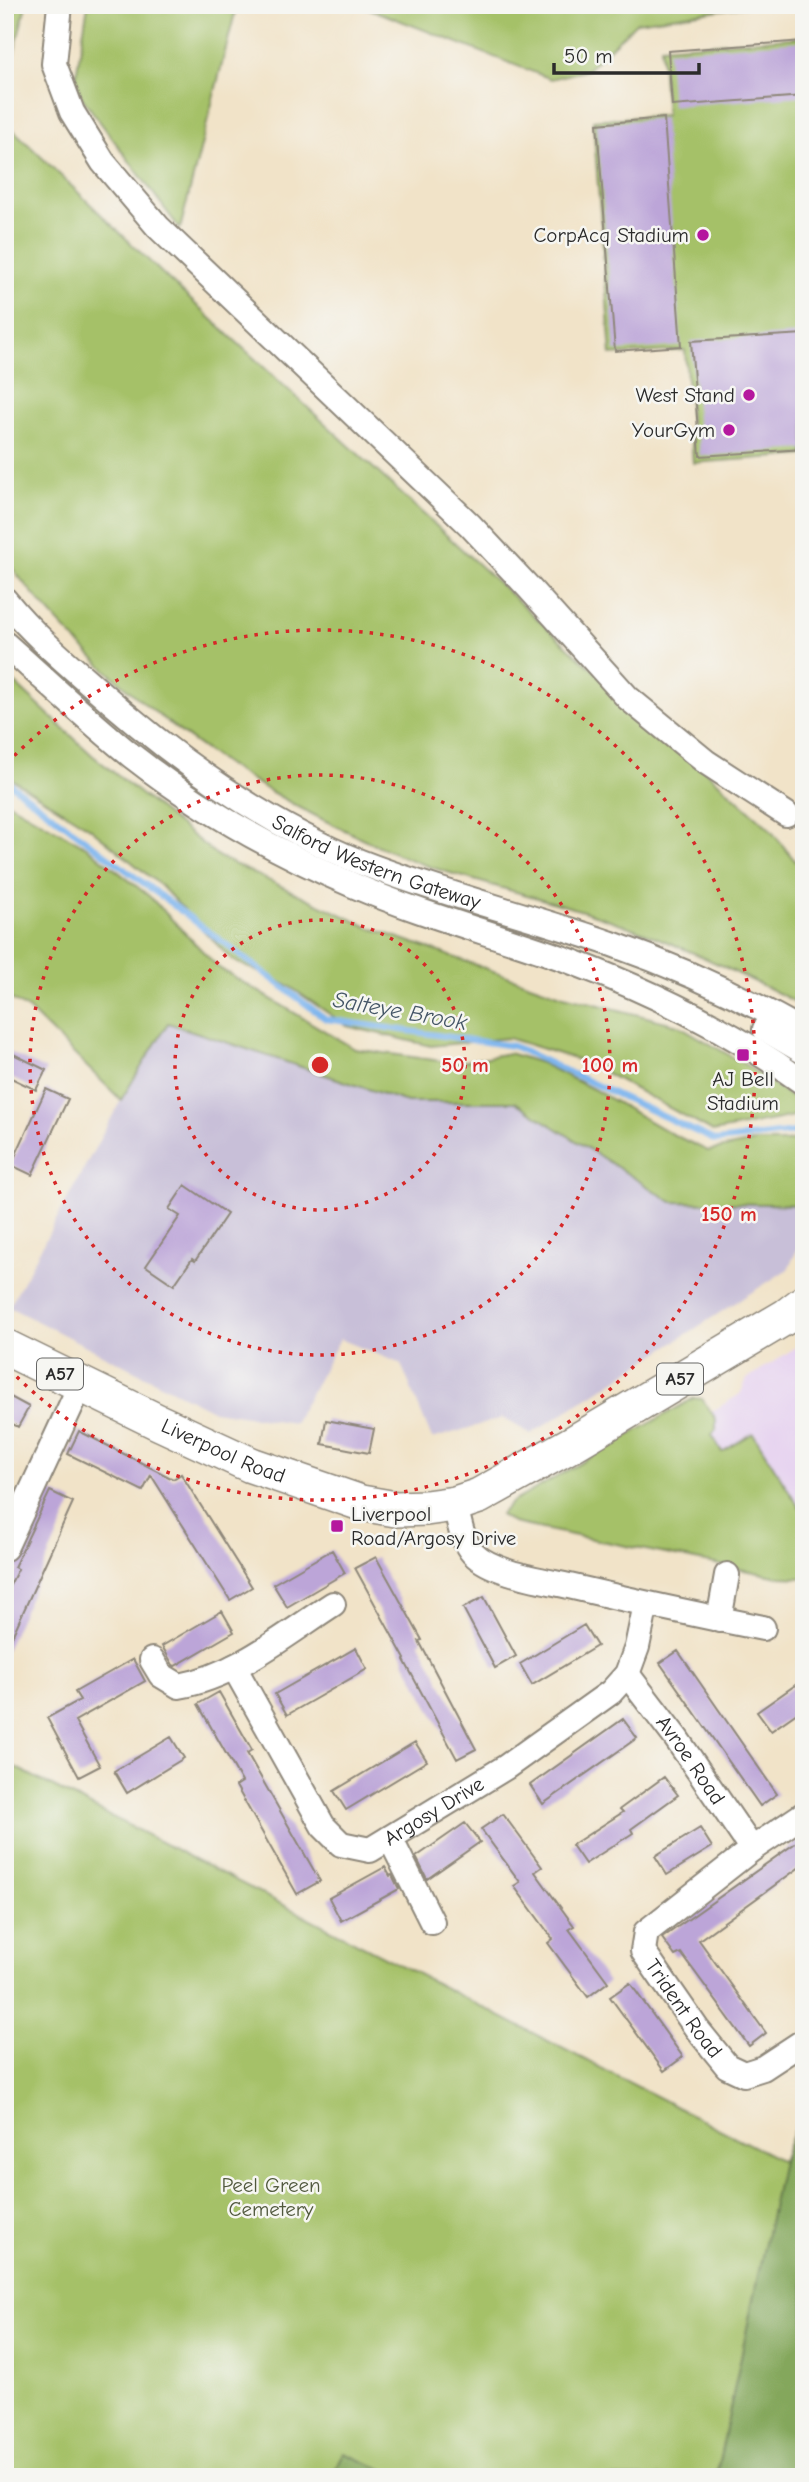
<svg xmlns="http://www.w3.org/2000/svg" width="809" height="2482" font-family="'Comic Neue',sans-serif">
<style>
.built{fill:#e6d2f0}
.industrial{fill:#c8bfd8}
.green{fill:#a5c168;stroke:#68764a;stroke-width:2}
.forest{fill:#84a75c;stroke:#586944;stroke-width:2}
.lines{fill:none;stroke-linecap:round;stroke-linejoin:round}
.stream{stroke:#7fb6ee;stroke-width:6}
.building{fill:#bca5d8}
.minor-casing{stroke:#8e877a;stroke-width:28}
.highway-casing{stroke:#8e877a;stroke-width:38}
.minor{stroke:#fff;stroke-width:24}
.highway{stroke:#fff;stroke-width:35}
.ring{fill:none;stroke:#d62828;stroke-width:3.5;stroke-dasharray:3.5 7}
.poi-dot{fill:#b5179e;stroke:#f6f6f2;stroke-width:2.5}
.labels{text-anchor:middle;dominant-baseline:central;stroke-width:5;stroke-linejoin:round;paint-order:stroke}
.shield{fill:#f6f6f2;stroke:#686867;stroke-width:2}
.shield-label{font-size:19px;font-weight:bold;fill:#2b2b2b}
.poi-label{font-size:21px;fill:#2b2b2b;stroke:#f6f6f2;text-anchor:end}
.street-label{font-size:21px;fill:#2b2b2b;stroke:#f6f6f2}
.park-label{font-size:21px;fill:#50583d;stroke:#f6f6f2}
.water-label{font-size:23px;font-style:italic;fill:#456;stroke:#f6f6f2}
.centre{fill:#d62828;stroke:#f6f6f2;stroke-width:3.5}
.ring-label{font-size:21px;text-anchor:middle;font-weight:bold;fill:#d62828;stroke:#f6f6f2;stroke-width:5;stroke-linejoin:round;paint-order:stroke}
</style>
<rect width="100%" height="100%" fill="#f6f6f2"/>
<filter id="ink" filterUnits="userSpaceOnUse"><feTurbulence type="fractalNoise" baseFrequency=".0143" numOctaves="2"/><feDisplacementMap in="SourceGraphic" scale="14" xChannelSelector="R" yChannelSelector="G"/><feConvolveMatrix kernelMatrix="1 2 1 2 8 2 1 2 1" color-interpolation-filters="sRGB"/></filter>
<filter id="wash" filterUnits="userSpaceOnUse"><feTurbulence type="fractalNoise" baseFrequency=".00686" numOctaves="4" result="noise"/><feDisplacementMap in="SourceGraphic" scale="28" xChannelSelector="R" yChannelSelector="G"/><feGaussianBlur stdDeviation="1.57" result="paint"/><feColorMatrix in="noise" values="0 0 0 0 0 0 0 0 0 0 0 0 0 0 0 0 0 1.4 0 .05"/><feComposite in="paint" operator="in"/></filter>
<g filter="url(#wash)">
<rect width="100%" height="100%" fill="#f1e3c8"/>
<path class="built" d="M804 1342V1515L754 1433 722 1453 712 1435 716 1419 711 1412 740 1394 747 1379Z"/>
<path class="industrial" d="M168 1023 407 1102H515L672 1202 804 1205V1235L788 1269 531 1434 503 1418 432 1439 401 1364 340 1339 294 1423 214 1411 9 1307 121 1100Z"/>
<path class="green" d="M5 5H26L5 89Z
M88 5H237L180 229 74 87Z
M360 5H754L637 22 587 70 551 79Z
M804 37V455L693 463 685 350 611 355 593 120 666 115 661 47Z
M5 122 167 278 569 648 768 827 804 872V1007C784 995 763 986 743 976 692 951 639 929 586 912 533 896 480 883 428 866 403 858 379 846 355 835 218 773 96 678 5 559Z
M5 674 92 755 219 857 368 927 564 996 678 1025 749 1067 804 1106V1114L713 1132 588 1063 508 1038 431 1046 347 1026 289 986 232 960 161 886 90 828 5 775Z
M5 801 88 848 149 896 219 968 355 1049 455 1063 509 1053 541 1063 593 1089 670 1133 708 1151 755 1142H786L804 1138V1205L672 1202 515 1102H407L168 1023 121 1100 29 1010 5 995Z
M694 1398 702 1399 716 1419V1430L712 1435 722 1452 753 1433 804 1515V1578L779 1577 513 1523 500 1515 511 1503Z
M5 1762 782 2161 716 2477H400L344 2453 331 2477H5Z"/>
<path class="forest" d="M804 2104V2477H716L782 2161Z
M344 2453 400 2477H331Z"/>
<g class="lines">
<path class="stream" d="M5 780 326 1019 513 1046 716 1141 804 1131"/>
</g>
<g id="blocks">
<path class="building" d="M804 41V96L672 106 668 51Z
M664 118 681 346 615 351 597 124Z
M804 334V449L700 456 691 341Z
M5 1050 46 1070 36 1090 5 1075Z
M46 1089 68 1099 32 1175 11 1165Z
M185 1185 227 1214 195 1261 192 1259 174 1285 146 1266 180 1216 169 1209Z
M5 1394 29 1407 18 1427 5 1420Z
M326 1420 374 1429 369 1453 322 1444Z
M79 1431 173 1479 181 1474 252 1587 230 1600 151 1475 143 1491 68 1454Z
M50 1491 73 1502 5 1652V1595L18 1569 14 1567Z
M332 1550 345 1573 287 1607 273 1584Z
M376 1557 422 1640 419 1641 476 1749 457 1759 404 1660 405 1659 355 1568Z
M484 1597 516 1656 495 1668 463 1608Z
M222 1611 234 1632 175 1666 173 1665 162 1646Z
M584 1625 597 1646 532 1685 520 1664Z
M356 1648 367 1669 287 1715 275 1694Z
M678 1651 777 1794 760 1806 660 1663Z
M133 1659 145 1681 75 1721 100 1766 79 1777 47 1718 80 1700 75 1692Z
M804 1679V1708L771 1731 757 1712Z
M219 1692 252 1750 247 1753 320 1881 297 1894 236 1786 242 1782 198 1704Z
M623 1719 637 1738 543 1804 530 1785Z
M171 1737 184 1758 127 1793 114 1771Z
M415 1742 427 1761 346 1810 334 1791Z
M664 1777 678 1795 631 1829 633 1833 585 1864 572 1845 623 1812 620 1809Z
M503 1814 542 1867 535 1872 574 1926 569 1929 608 1982 588 1997 548 1943 553 1939 514 1886 520 1882 481 1829Z
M465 1823 480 1842 427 1879 416 1857Z
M700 1828 712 1847 667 1875 655 1856Z
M804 1837V1864L699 1940 766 2033 749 2046 681 1953 675 1956 662 1938Z
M385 1867 390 1876 392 1875 399 1889 341 1921 329 1898Z
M630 1983 683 2057 664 2071 610 1997Z"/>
</g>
</g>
<g filter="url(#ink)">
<use href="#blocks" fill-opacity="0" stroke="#8e877a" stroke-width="2"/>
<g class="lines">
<g class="minor-casing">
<g id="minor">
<path d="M60 5 54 64 72 112 103 162 158 227 470 525 529 588 628 698 706 762 786 814"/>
<path id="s1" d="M5 600C31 632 61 658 92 685 171 756 261 822 360 862 442 894 528 915 612 944 678 967 743 997 804 1032"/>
<path d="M5 644C47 681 88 721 132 756 200 809 276 852 355 886 425 916 499 935 570 961 653 992 732 1031 804 1083"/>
<path d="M765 1029 804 1052"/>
<path d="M455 1504C459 1520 461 1540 473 1553 492 1573 542 1580 569 1586 633 1601 698 1615 763 1628"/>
<path d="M5 1548 81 1384"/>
<path d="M719 1620 727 1575"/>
<path d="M152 1660 161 1675 179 1686C236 1676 285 1635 333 1604"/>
<path id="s2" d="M234 1667 323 1826 341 1844 370 1850 506 1767 611 1692 627 1674 637 1647 646 1604"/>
<path id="s3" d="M627 1674 676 1738 752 1849"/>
<path id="s4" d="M804 1814 752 1849 646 1932 643 1951 697 2029 727 2066 744 2074 763 2068 804 2041"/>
<path d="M390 1838 432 1922"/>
</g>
</g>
<g class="highway-casing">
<g id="highway">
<path id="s5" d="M5 1347 156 1421 251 1465 361 1503 396 1509 426 1508 455 1504 479 1496 574 1443 787 1316 804 1303"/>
</g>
</g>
<use href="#minor" class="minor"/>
<use href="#highway" class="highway"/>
</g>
</g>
<g class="ring">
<circle cx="320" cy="1065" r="145"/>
<circle cx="320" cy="1065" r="290"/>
<path d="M7 763A435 435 0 1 1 7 1367"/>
</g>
<g class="poi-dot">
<circle cx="703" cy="235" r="7"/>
<circle cx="749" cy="395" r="7"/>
<circle cx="729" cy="430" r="7"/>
<rect x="736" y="1048" width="14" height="14" rx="3.5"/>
<rect x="330" y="1519" width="14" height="14" rx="3.5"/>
</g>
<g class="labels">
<g class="shield">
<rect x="37" y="1358.5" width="46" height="31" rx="5"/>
<rect x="657" y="1363.5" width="46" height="31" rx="5"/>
</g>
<g class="shield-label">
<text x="60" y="1374">A57</text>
<text x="680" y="1379">A57</text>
</g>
<g class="poi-label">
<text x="689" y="235">CorpAcq Stadium</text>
<text x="735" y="395">West Stand</text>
<text x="715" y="430">YourGym</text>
<text x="743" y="1079" text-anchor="middle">AJ Bell<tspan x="743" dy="24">Stadium</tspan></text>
<text x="351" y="1514" text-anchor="start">Liverpool<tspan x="351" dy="24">Road/Argosy Drive</tspan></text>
</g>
<g class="street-label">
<text stroke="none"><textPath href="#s1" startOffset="460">Salford Western Gateway</textPath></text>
<text stroke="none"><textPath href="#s5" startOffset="242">Liverpool Road</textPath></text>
<text stroke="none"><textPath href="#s3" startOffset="107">Avroe Road</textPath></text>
<text stroke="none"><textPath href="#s2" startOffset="312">Argosy Drive</textPath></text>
<text stroke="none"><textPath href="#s4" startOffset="287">Trident Road</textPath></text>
</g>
<g class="park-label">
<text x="271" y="2185">Peel Green<tspan x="271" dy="24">Cemetery</tspan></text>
</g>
<g class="water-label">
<text transform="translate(400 1011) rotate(10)">Salteye Brook</text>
</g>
</g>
<circle cx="320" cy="1065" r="10" class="centre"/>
<g class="ring-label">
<text x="465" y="1072">50 m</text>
<text x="610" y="1072">100 m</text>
<text x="729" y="1221">150 m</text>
</g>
<rect width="809" height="2482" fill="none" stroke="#f6f6f2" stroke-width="28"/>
<path d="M554 63v10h145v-10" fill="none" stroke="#2b2b2b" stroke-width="3.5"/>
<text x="564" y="63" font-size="21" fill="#2b2b2b" stroke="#f6f6f2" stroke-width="5" paint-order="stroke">50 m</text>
</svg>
